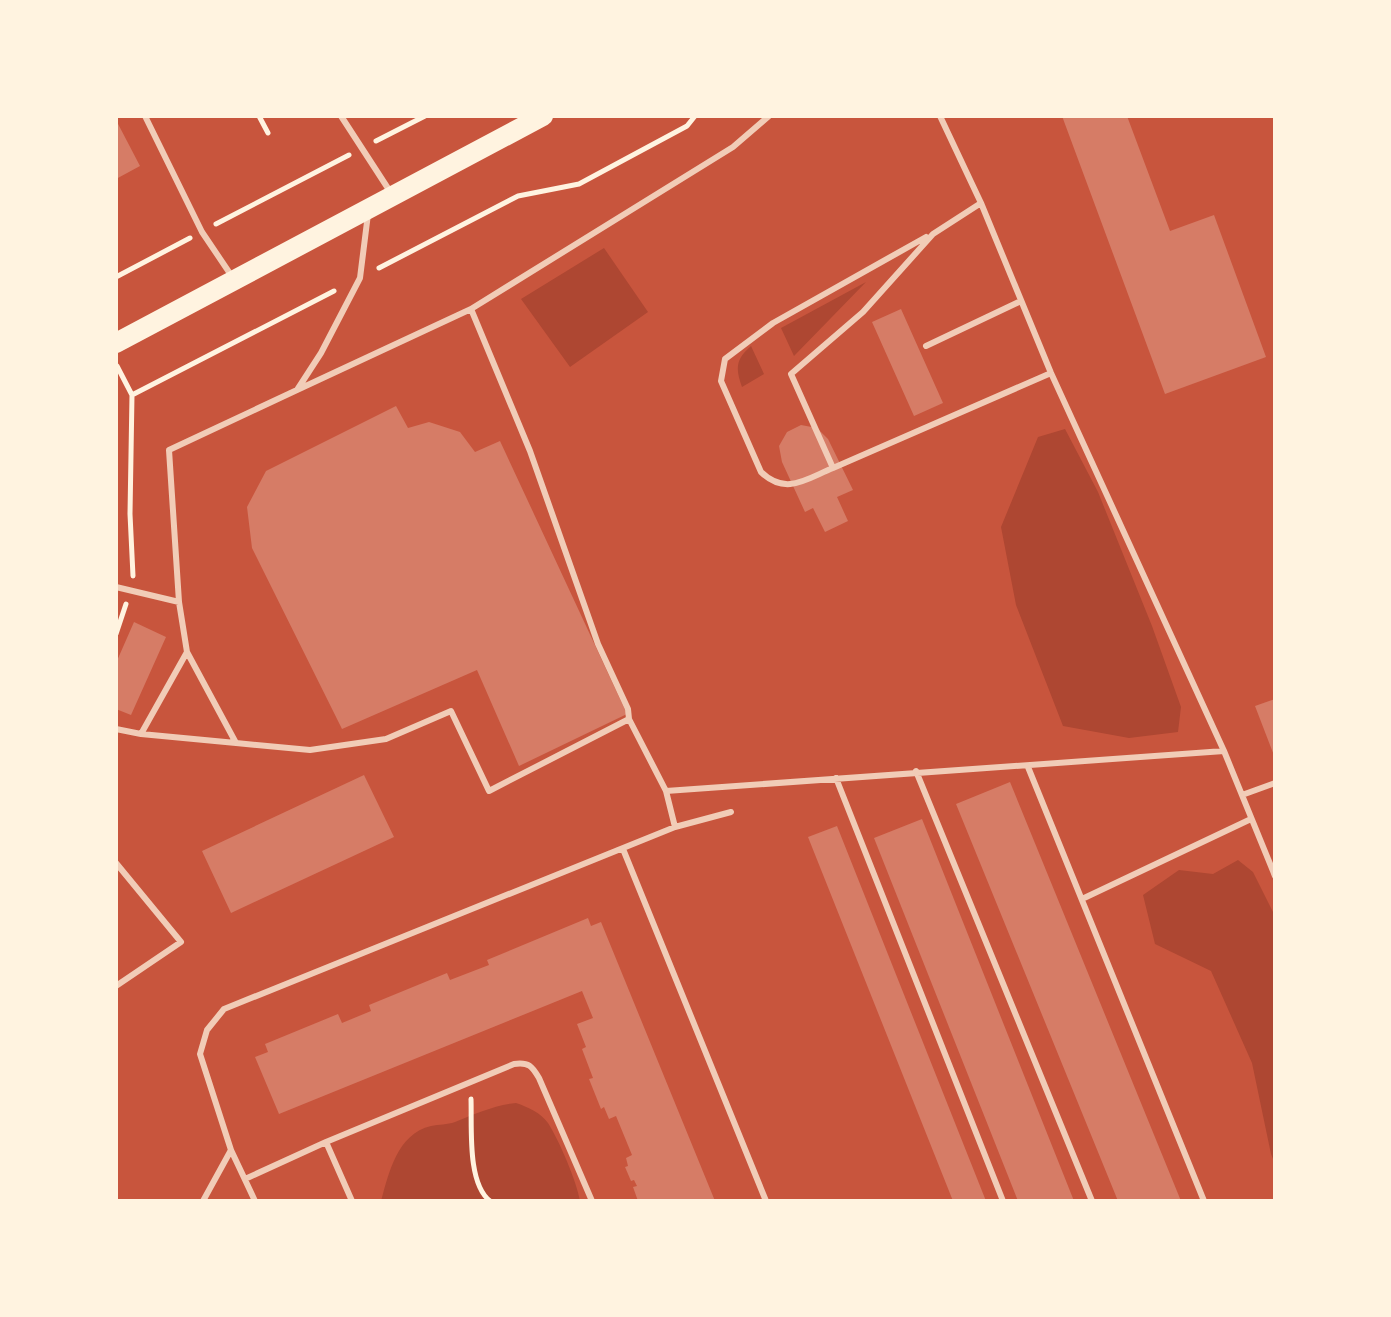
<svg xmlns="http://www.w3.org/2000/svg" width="1391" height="1317" font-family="Rubik,sans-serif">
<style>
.green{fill:#ae4732}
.building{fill:#d67c66}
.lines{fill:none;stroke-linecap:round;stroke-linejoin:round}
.path{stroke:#fff3e0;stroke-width:5}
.service{stroke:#f1ccb7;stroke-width:6}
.primary{stroke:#fff3e0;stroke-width:20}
</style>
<rect width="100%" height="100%" fill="#c8553d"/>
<path class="green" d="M604 248 648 312 570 367 521 299Z
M866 282 794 356 781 328Z
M751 346 764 374 742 387C735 368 736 359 751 346Z
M1065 429 1098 492 1152 626 1181 707 1178 732 1129 738 1063 726 1016 605 1001 527 1038 437Z
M1238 860 1253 872 1275 916V1164L1271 1154 1252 1063 1211 971 1155 944 1143 895 1179 870 1213 874Z
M516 1103C528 1107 541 1113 548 1123 559 1140 577 1182 580 1201H381C389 1173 397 1134 431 1126 439 1124 447 1125 455 1122 475 1114 495 1105 516 1103Z"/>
<path class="building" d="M1062 116H1127L1170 231 1214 215 1266 357 1165 394Z
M116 120 140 166 116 179Z
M901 309 943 403 914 416 872 322Z
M396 406 408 428 429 422 460 432 475 452 500 441 627 714 519 766 477 670 342 729 252 548 247 507 266 471Z
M801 425 817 428 828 439 853 490 837 497 848 521 825 532 813 508 805 512 782 462 779 446 787 432Z
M134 622 166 637 131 715 116 709V663Z
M1275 699V758L1255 706Z
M364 775 394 837 231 913 202 851Z
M1010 782 1181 1201H1118L956 804Z
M922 819 1074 1201H1018L874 838Z
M837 826 986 1201H953L808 837Z
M588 918 591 926 601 922 715 1201H638L633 1187 637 1186 634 1180 631 1181 625 1167 628 1166 626 1158 632 1155 616 1116 609 1119 604 1107 601 1109 589 1079 593 1078 582 1049 586 1047 577 1024 593 1018 582 991 279 1114 255 1057 268 1052 265 1044 338 1014 342 1023 371 1011 369 1005 447 973 450 980 489 965 487 960Z"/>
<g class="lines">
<path class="path" d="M259 116 268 133
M376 141 425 116
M216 224 349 155
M379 268 518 196 579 184 687 126 695 116
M116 277 190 238
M117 366 132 395 130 514 133 576
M132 395 334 291
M116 634 126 604
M471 1099C472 1127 467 1183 490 1201"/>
<path class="service" d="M145 116 202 232 233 278
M341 116 391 193
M940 116 981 203 1051 373 1224 751 1275 876
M981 203 933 234 863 312 791 374 833 468 1051 373
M471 309 733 147 769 116
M926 346 1021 301
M297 390 471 309 530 451 598 644 628 709 629 719 666 791
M833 468C806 479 786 496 761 472L721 381 725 359 773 323 926 237
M116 587 179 602
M187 652 236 743 310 750 386 739 451 711 489 791 629 719
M116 729 141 734 187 652 179 602 169 450 297 390 321 353 360 278 368 214
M141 734 236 743
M1028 767 1204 1201
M916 771 1092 1201
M836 778 1003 1201
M1242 795 1275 783
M675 827 731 812
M623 849 766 1201
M116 863 181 942 116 986
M1082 899 1251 819
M231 1150 200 1054 207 1030 224 1009 675 827 666 791 1224 751
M245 1179 326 1142
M203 1201 231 1150 255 1201
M352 1201 326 1142 514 1064C529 1062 532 1066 539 1078L592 1201"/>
<path class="primary" d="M116 343 543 116"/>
</g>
<rect width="1391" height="1317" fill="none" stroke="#fff3e0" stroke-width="236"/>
</svg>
